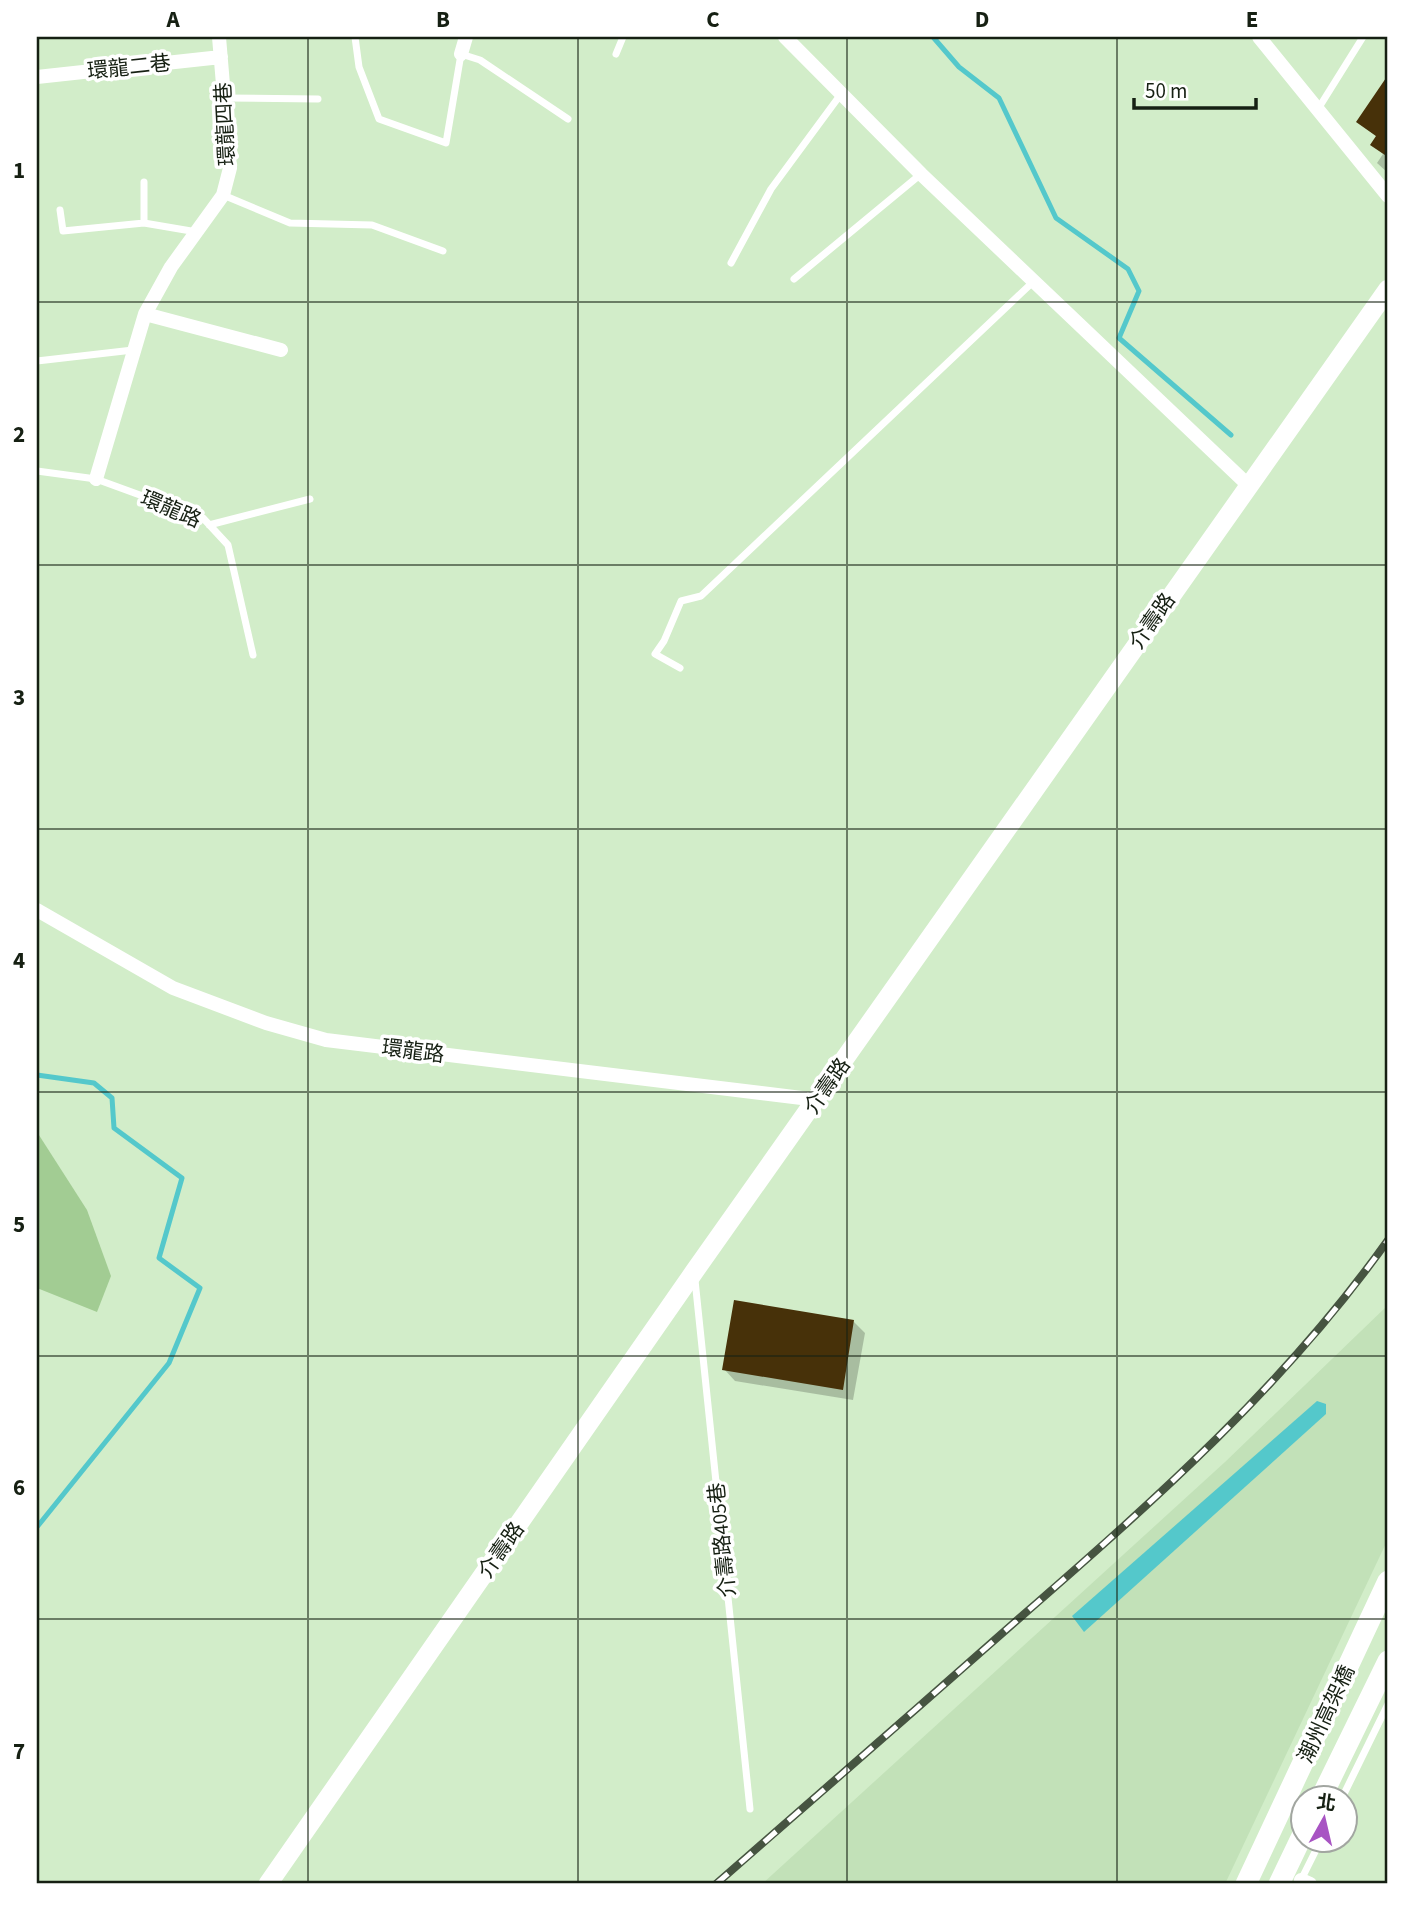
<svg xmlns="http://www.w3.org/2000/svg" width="1425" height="1921" font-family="'Source Sans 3','Noto Sans TC',sans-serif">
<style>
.built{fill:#c2e1b8}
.green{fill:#a2cc93}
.water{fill:#54c8cb}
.shadow{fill:#0003}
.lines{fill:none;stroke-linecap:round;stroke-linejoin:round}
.stream{stroke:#54c8cb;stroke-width:5}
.building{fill:#473109}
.lane{stroke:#fff;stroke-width:7}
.street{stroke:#fff;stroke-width:14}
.secondary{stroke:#fff;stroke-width:19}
.primary{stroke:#fff;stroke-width:21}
.rail-casing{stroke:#465441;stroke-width:8}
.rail{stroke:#fff;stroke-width:5;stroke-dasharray:16;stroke-linecap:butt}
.grid{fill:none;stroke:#162013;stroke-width:2;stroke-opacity:0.55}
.labels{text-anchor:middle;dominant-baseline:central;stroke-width:7;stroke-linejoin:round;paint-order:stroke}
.street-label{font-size:21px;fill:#162013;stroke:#fff}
.neatline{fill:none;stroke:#162013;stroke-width:2.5}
.grid-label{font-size:23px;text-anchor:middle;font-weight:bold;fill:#162013}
</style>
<rect width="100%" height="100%" fill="#d2edc9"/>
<path class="built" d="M1388 1305V1539L1225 1884H762L1225 1462Z"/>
<path class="green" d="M37 1132 87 1210 111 1276 97 1312 37 1288Z"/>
<path class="water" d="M1317 1401 1326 1404V1414L1084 1632 1072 1616Z"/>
<path class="shadow" d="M1388 79V173L1377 163 1383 154 1372 145 1377 137 1358 122Z
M854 1322 865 1333 853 1400 735 1381 724 1369Z"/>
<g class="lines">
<path class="stream" d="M933 37 959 67 999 98 1056 218 1128 269 1139 291 1119 338 1231 435
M37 1075 94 1083 112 1098 114 1128 182 1178 159 1258 200 1288 169 1363 37 1527"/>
</g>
<path class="building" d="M1388 75V157L1370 145 1376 136 1356 122Z
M734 1300 854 1320 843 1390 722 1370Z"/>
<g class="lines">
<path class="lane" d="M355 37 359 67 379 119 446 143 461 54 480 60 568 119
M616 54 623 37
M225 98 318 99
M1318 109 1363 37
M144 182V223
M223 195 290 223 372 225 443 251
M60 210 63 231 144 223 197 232
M731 263 771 189 841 94
M794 279 921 174
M37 361 133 350
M37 471 96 479 203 518 228 545 253 655
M209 525 310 499
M680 668 655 654 664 641 681 601 701 596 1034 281
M695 1280 750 1809
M1342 1798 1388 1704
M1301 1880 1321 1840"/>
<path class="street" d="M785 37 921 174 1248 485
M1259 37 1388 196
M461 54 466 37
M37 77 221 57
M145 314 281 350
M96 479 145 314 171 267 223 195 230 168 219 37
M37 910 173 988 266 1023 326 1040 818 1100
M1301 1880 1310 1884"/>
<path class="secondary" d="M268 1884 694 1272 1388 289"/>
<path class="primary" d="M1321 1798 1388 1661
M1246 1884 1388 1581
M1279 1884 1302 1836"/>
<g class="rail-casing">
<path id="rail" d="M716 1884C818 1795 921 1705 1023 1615 1156 1499 1285 1385 1388 1240"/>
</g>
<use href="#rail" class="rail"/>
</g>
<path class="grid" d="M308 37V1884M578 37V1884M847 37V1884M1117 37V1884M37 302H1388M37 565H1388M37 829H1388M37 1092H1388M37 1356H1388M37 1619H1388"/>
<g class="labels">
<g class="street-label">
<text transform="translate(129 67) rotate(-6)">環龍二巷</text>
<text transform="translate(225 124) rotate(-93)">環龍四巷</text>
<text transform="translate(171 509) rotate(23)">環龍路</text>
<text transform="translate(1152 621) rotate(-55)">介壽路</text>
<text transform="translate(413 1051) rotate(7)">環龍路</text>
<text transform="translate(827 1086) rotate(-55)">介壽路</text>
<text transform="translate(722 1540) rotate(-96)">介壽路405巷</text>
<text transform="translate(501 1550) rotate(-55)">介壽路</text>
<text transform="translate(1326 1714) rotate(-65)">潮州高架橋</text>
</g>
</g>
<rect width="1425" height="1921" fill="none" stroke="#ffffff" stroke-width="77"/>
<g transform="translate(1324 1819) rotate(8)"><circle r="33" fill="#ffffff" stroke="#a2a6a1" stroke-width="2"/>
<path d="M0-5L12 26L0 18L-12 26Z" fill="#a854c3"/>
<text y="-10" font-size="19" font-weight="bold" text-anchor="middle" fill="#162013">北</text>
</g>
<path d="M1134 98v10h122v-10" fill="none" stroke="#162013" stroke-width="3.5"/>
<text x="1145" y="98" font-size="21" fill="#162013" stroke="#ffffff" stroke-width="5" paint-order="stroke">50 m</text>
<rect x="38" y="38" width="1348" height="1844" class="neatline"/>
<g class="grid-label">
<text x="173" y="27">A</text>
<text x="443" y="27">B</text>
<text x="713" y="27">C</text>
<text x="982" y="27">D</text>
<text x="1252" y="27">E</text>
<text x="19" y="178">1</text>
<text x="19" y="442">2</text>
<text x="19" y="705">3</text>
<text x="19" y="968">4</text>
<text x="19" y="1232">5</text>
<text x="19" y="1495">6</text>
<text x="19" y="1759">7</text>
</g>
</svg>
